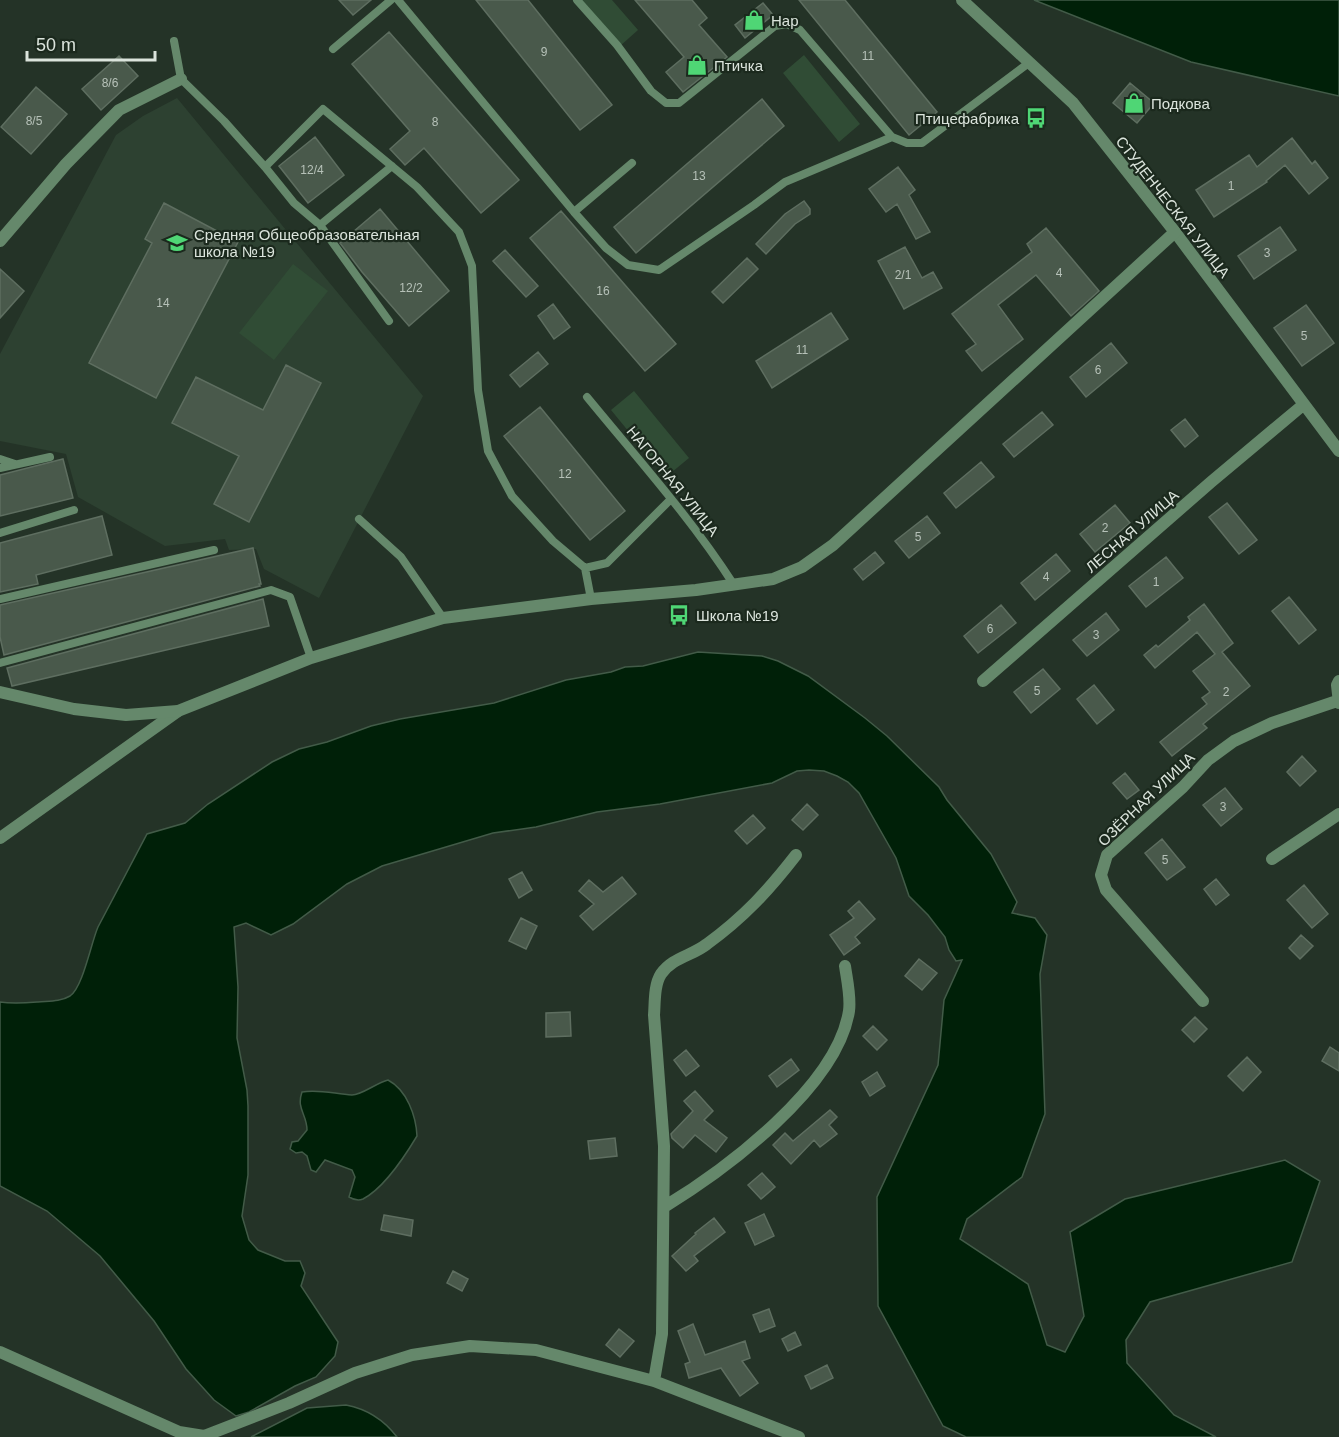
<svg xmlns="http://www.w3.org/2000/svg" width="1339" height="1437" font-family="Arial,sans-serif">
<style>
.built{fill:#2d4131}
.green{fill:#304c35}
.water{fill:#002008;stroke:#425b48;stroke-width:1.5}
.building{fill:#49594b;stroke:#5e6e60;stroke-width:1.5}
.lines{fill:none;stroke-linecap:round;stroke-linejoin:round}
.service{stroke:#65886b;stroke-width:8}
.minor{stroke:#65886b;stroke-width:12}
.tertiary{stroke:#65886b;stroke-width:12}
.labels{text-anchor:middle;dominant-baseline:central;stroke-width:4.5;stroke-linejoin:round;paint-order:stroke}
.number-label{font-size:12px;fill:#b6c1b8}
.poi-label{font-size:15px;fill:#dbe4dc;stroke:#1b291d;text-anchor:start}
.street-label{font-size:15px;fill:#dbe4dc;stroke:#1b291d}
</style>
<rect width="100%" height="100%" fill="#243327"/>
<path class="built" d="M177 98 423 396 319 598 264 569 256 549 229 550 225 539 165 546 78 497 66 454 0 441V354L116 135 143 116Z"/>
<path class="green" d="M579 0H612L638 30 620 46Z
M804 55 860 124 839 142 783 73Z
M293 264 328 291 274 360 239 333Z
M634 391 689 458 666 477 611 410Z"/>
<path class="water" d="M1034 0H1339V96L1191 62Z
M698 652 762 656 778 661 808 676 865 718 887 736 939 787 947 800 991 854 1017 902 1012 913 1035 918 1047 935 1040 974 1045 1114 1022 1177 967 1219 960 1239 1028 1284 1047 1345 1065 1352 1084 1316 1070 1232 1125 1199 1285 1160 1320 1181 1292 1262 1150 1302 1126 1340 1127 1363 1174 1415 1216 1437H966L943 1426 878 1306 877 1197 938 1065 944 1000 962 960 956 961 949 950 945 937 928 915 909 896 896 858 859 793 848 782 837 776 824 771 809 770 797 771 772 783 660 804 597 812 536 827 493 833 382 866 347 884 293 924 271 935 246 923 234 927 238 987 237 1038 247 1090 248 1106V1175L242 1216 249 1240 258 1250 285 1261H300L305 1273 301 1286 338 1342 335 1356 316 1377 295 1386 249 1412 236 1416 214 1400 186 1369 154 1321 100 1256 47 1211 0 1186V1002C13 1004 25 1003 38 1002 49 1001 60 1002 70 996 83 987 91 943 98 927L147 834 185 823 208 804 272 762 299 749 327 742 371 726 400 719 494 703 566 680 611 672 625 667 643 666Z
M388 1080C407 1090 416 1116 417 1136 405 1156 384 1188 363 1199 358 1201 354 1200 349 1197L355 1177 352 1170 325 1160 316 1172 311 1170 307 1156 302 1152 296 1153 290 1149 292 1142 298 1141 307 1130C307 1114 296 1109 302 1092 319 1089 335 1094 352 1095 362 1095 376 1083 388 1080Z
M346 1405C367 1409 384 1420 397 1437H251L307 1408Z"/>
<path class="building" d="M339 0H371L353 15Z
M476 0H528L612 105 580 130Z
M635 0H692L707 18 699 25 727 57 683 92 666 72 684 57Z
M799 0H845L937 112 909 135Z
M763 3 773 15 745 38 735 25Z
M389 32 519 180 481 213 424 148 405 165 390 149 410 131 352 64Z
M119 56 138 76 101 110 82 89Z
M1130 83 1154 103 1137 123 1113 103Z
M36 87 67 114 31 154 1 127Z
M762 99 784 126 636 253 614 227Z
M315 137 344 175 308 203 279 166Z
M1292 138 1312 164 1315 161 1328 178 1309 194 1285 165 1266 181 1267 182 1214 217 1196 190 1249 155 1257 167Z
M898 167 915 190 909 195 930 232 916 239 897 204 886 212 869 189Z
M804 201 810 209V214L795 224 766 254 756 244 785 214Z
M164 203 238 242 156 398 89 363 152 243 145 239Z
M380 209 449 291 409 326 362 272 340 243Z
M561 211 676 344 645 371 530 238Z
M1280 227 1296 250 1254 279 1238 256Z
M1046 228 1099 291 1071 316 1036 275 998 305 1023 339 982 371 966 351 976 344 952 314 1032 252 1027 244Z
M905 247 922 278 933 272 942 288 904 309 878 261Z
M505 250 538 286 526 297 493 261Z
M747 258 758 269 723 303 712 292Z
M0 269 24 291 0 318Z
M553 304 570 327 554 339 538 316Z
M1306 305 1334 343 1302 366 1274 328Z
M831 313 848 339 772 388 756 361Z
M1111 343 1127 363 1086 397 1070 377Z
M538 352 548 364 520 387 510 375Z
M286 365 321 383 249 522 214 504 239 456 172 423 196 377 263 410Z
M540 407 625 511 590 540 504 436Z
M1042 412 1053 425 1014 457 1003 444Z
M1185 419 1198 436 1185 447 1171 430Z
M63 459 73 498 0 516V475Z
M981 462 994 477 956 508 944 493Z
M1227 503 1257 540 1239 554 1209 517Z
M1115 505 1130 523 1095 552 1080 534Z
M102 516 112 555 36 575 38 584 0 592V543Z
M927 516 940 533 909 558 895 541Z
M253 548 261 584H259L260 586 4 655 0 637V605Z
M875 552 884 563 863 580 854 569Z
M1056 554 1070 571 1035 600 1021 583Z
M1166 557 1183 578 1146 607 1129 586Z
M1289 597 1316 630 1299 644 1272 611Z
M263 599 269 626 12 686 7 668Z
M1204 604 1233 643 1222 652 1250 686 1203 724 1207 728 1172 756 1160 742 1207 704 1202 698 1210 692 1193 671 1215 654 1197 632 1155 668 1144 655 1156 645 1158 647 1190 620 1188 617Z
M1001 605 1016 623 978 653 964 636Z
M1106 613 1119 630 1087 656 1073 640Z
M1043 669 1060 689 1031 713 1014 692Z
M1094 685 1114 710 1097 724 1077 699Z
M1302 756 1316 771 1300 786 1287 772Z
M1125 773 1139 790 1127 799 1113 783Z
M1225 788 1242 809 1221 826 1203 805Z
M807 804 818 815 803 830 792 820Z
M753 815 765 828 747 844 735 831Z
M1162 839 1185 867 1167 880 1145 853Z
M522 872 532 890 519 898 509 879Z
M622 877 636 894 593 930 580 916 594 904 579 891 589 880 603 892Z
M1216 879 1229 895 1216 905 1204 889Z
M1304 885 1328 914 1312 928 1287 900Z
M859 901 875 919 855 937 860 943 844 955 830 935 854 918 848 911Z
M521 918 537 926 526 949 509 941Z
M1301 935 1313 946 1300 959 1289 948Z
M919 959 937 973 922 990 905 976Z
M570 1012 571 1036 546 1037V1013Z
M1195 1017 1207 1029 1194 1042 1182 1030Z
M873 1026 887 1040 877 1050 863 1036Z
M1330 1047 1339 1053V1071L1322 1061Z
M686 1050 699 1066 686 1076 674 1060Z
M1247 1057 1261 1072 1243 1091 1228 1076Z
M791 1059 799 1070 777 1087 769 1076Z
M877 1072 885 1086 870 1096 862 1082Z
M695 1091 713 1111 704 1120 727 1138 716 1152 695 1135 683 1148 672 1138 671 1134 693 1111 684 1101Z
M830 1110 837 1117 829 1125 837 1134 820 1147 814 1140 791 1164 773 1145 785 1133 793 1141Z
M615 1138 617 1156 590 1159 588 1141Z
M762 1173 775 1187 761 1199 748 1185Z
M764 1214 774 1236 755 1245 745 1223Z
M384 1215 413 1220 411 1236 381 1230Z
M714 1218 725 1232 694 1256 698 1261 686 1271 672 1256 696 1234 695 1233Z
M453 1271 468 1279 462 1291 447 1283Z
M769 1309 775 1326 760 1332 753 1315Z
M693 1324 705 1355 745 1341 750 1358 742 1361 758 1383 740 1396 721 1368 689 1378 685 1364 690 1362 678 1331Z
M619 1329 634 1341 620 1357 606 1345Z
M795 1332 801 1345 788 1351 782 1339Z
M827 1365 833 1378 811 1389 805 1376Z"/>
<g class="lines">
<path class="service" d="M398 0 574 212 632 163
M577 0 617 45 651 91 666 103H679L775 26 787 24 800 30 892 137 907 143H922L1030 62
M174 41 181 79 224 121 265 167 323 109 417 187 459 232 472 266 478 390 488 451 512 496 553 541 585 568 591 599
M333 49 391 0
M265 167 294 203 320 225 392 166
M574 212 606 248 628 265 659 270 754 205 785 182 892 137
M320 225 389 321
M587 397C637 458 691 518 734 585
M0 459 15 464
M0 468 50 457
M359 519 401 557 443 618
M0 533 74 510
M585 568 607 563 671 499
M0 599 214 550
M0 663 271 590 290 597 311 658"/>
<path class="minor" d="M1175 232 1339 451
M0 241 66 164 119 110 181 79
M983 681 1211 482 1303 405
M1339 681 1337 685 1339 703
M0 838 178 711
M1272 859 1339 814
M1203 1001 1106 890 1101 875 1107 855 1183 787 1208 760 1234 741 1272 723 1337 701
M664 1207C725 1170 837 1087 849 1011 851 997 847 980 845 966
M0 1352 179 1432 204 1436 289 1403 355 1373 412 1355 470 1346 536 1350 654 1381 799 1437
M654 1381 662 1334 664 1146 654 1015C655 1002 654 985 661 974 673 957 692 956 707 944 744 917 768 891 796 855"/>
<path class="tertiary" d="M0 692 74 709 126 715 178 711 311 658 443 618 591 599 696 590 773 579 802 567 833 545 1175 232 1073 103 962 0"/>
</g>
<defs>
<g id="shop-bare" transform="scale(1.62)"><path d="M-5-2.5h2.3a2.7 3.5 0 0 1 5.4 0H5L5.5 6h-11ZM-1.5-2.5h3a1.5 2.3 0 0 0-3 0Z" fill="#4fd675" stroke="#1b291d" stroke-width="2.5" paint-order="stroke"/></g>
<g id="bus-bare" transform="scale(1.62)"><path d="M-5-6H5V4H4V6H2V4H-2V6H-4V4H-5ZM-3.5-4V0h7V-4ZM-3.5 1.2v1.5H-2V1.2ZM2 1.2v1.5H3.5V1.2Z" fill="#4fd675" stroke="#1b291d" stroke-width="2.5" paint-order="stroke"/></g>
<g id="school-bare" transform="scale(1.62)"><path d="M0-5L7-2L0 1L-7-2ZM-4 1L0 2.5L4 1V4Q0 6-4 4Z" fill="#4fd675" stroke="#1b291d" stroke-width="2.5" paint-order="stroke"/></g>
</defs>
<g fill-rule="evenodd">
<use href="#shop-bare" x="754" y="20"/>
<use href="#shop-bare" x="697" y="65"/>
<use href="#shop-bare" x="1134" y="103"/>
<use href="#bus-bare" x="1036" y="118"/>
<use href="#school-bare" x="177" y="243"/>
<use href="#bus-bare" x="679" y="615"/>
</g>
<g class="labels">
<g class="number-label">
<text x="544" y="52">9</text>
<text x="868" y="56">11</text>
<text x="110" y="83">8/6</text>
<text x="34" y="121">8/5</text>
<text x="435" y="122">8</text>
<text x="312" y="170">12/4</text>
<text x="699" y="176">13</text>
<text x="1231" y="186">1</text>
<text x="1267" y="253">3</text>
<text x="1059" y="273">4</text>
<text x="903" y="275">2/1</text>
<text x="411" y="288">12/2</text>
<text x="603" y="291">16</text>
<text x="163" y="303">14</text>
<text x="1304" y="336">5</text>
<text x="802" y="350">11</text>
<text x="1098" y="370">6</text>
<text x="565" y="474">12</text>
<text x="1105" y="528">2</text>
<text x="918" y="537">5</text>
<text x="1046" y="577">4</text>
<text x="1156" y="582">1</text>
<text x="990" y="629">6</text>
<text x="1096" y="635">3</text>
<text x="1037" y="691">5</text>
<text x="1226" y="692">2</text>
<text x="1223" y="807">3</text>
<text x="1165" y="860">5</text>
</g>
<g class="poi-label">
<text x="771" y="20">Нар</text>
<text x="714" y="65">Птичка</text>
<text x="1151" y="103">Подкова</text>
<text x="1019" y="118" text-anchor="end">Птицефабрика</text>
<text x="194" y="234">Средняя Общеобразовательная<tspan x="194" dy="17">школа №19</tspan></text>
<text x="696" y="615">Школа №19</text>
</g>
<g class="street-label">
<text transform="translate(1173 207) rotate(52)">СТУДЕНЧЕСКАЯ УЛИЦА</text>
<text transform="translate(673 481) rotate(51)">НАГОРНАЯ УЛИЦА</text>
<text transform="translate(1132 531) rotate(-41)">ЛЕСНАЯ УЛИЦА</text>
<text transform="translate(1146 799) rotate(-44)">ОЗЁРНАЯ УЛИЦА</text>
</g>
</g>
<path d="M27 51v9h128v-9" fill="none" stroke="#dbe4dc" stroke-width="3"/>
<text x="36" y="51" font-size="18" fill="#dbe4dc" stroke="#1b291d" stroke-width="4.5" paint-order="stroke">50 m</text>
</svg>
